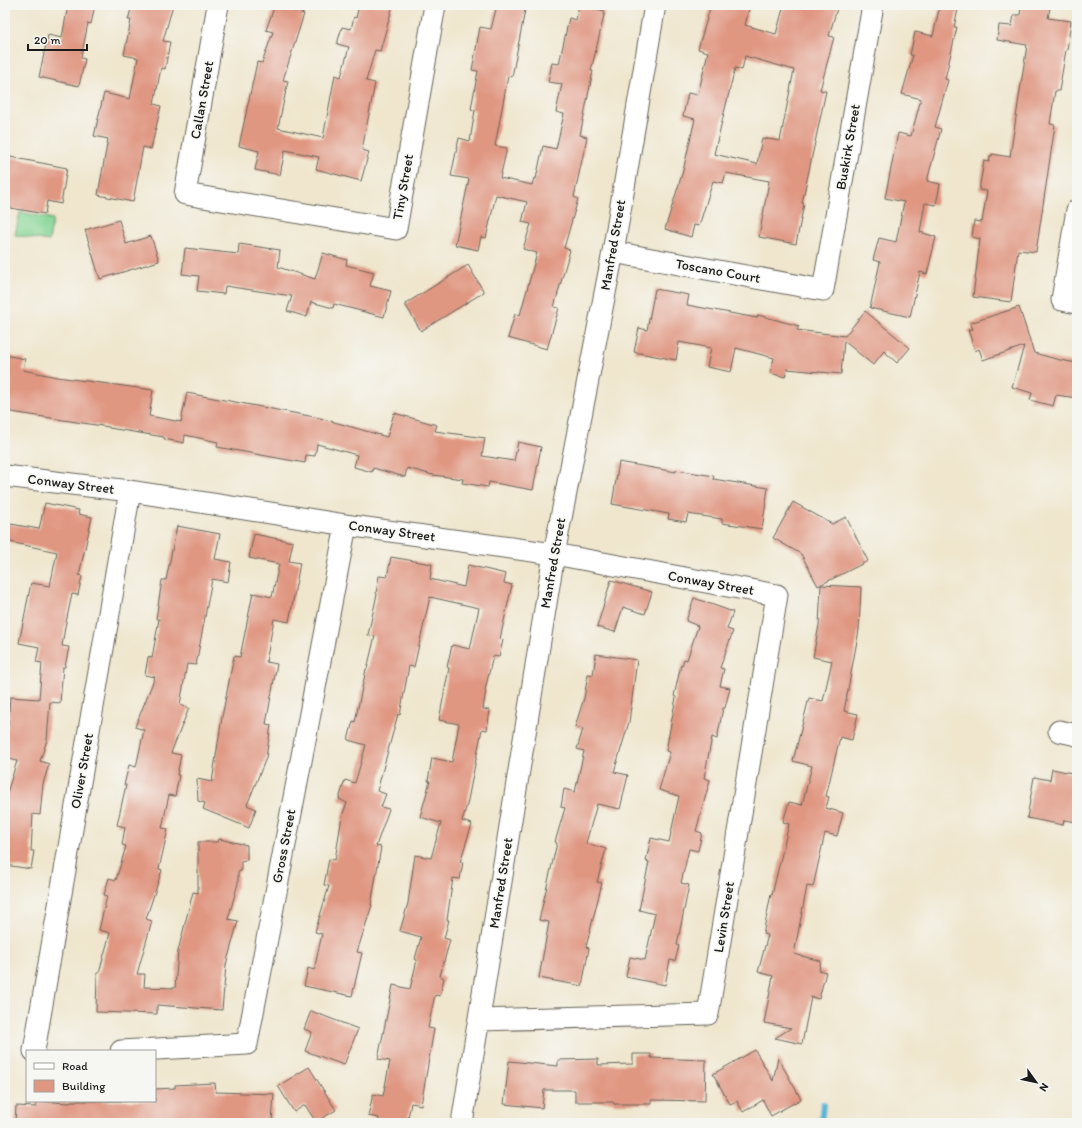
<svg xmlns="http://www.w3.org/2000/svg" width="1082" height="1128" font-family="Itim,sans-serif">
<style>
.green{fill:#86d696;stroke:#517959}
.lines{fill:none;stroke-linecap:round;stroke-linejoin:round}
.stream{stroke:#58b3d6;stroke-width:6}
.building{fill:#e09782;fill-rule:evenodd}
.minor-casing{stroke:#66635a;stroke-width:23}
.minor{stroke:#fff;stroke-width:21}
.labels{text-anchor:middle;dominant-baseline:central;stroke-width:3.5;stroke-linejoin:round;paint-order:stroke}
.street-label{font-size:14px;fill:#1c1c1c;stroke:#f6f6f2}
</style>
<rect width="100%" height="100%" fill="#f6f6f2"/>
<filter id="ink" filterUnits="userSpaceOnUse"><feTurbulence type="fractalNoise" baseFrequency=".025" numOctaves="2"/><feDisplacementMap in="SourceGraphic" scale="8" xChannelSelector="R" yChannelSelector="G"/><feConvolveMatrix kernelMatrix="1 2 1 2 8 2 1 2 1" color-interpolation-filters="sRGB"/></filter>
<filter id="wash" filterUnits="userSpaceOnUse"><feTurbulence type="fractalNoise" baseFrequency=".012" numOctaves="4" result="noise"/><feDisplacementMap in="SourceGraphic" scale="16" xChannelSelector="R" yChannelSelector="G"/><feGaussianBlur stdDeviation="0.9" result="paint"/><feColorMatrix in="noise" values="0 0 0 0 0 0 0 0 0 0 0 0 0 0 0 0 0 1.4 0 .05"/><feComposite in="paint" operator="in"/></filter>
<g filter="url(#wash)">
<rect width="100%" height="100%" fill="#efe6cd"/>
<path class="green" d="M20 212 53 219 49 241 15 235Z"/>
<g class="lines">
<path class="stream" d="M821 1123 823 1104"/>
</g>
<g id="blocks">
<path class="building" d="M68 5H95L91 24 88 23 81 58 85 59 79 86 39 77 48 35 62 38Z
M132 5H173L163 41 170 42 165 69 161 68 154 104 161 106 151 149 143 147 133 202 98 195 108 139 94 136 104 93 130 99 138 58 124 55 131 20H128Z
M275 5 304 14 283 80 288 81 278 128 323 138 335 75 341 77 349 47 337 44 342 27 351 29 354 17 356 18 359 5H393L380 51 375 50 366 81 375 83 362 150 369 152 361 181 316 169 319 157 285 150 280 175 255 170 259 151 239 146 257 62 262 63 273 32 266 30Z
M497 5H526L512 77 508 76 495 146 507 148 500 178 532 185 534 178 536 179 543 146 556 149 564 114 556 112 562 84 548 82 552 63 559 64 569 18 576 20 579 5 605 11 591 71H593L580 135 587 137 574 197 578 199 564 248 570 250 554 307 559 308 547 349 508 338 515 314 520 315 537 253 523 249 531 224 522 222 527 202 496 195 486 238 481 237 478 250 455 245 469 179 451 176 459 138 470 141 475 110 471 109 478 71 472 70 480 27 491 29Z
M711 5H750L745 25 776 34 784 5H838L829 36 834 37 820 90 826 91 802 203 804 204 796 244 759 237 769 181 726 173 723 183 713 181 699 226 694 225 691 237 665 229 683 171 695 119 683 116 688 93 698 95 708 52 698 49ZM745 56 794 70 780 141 762 138 757 164 714 154 735 68 742 70Z
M940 5H959L954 27H957L945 79 948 80 935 127 941 129 927 181 940 184 936 205 925 203 920 232 936 237 927 274 920 272 910 317 870 308 880 262 873 260 879 238 896 242 904 202 885 198 898 133 911 136 921 99 902 94 913 55H910L915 32 933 36Z
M1021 5 1050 8 1048 18 1071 21 1067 50H1066L1059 91H1055L1050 124 1055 125 1036 252 1018 250 1011 302 973 297 980 239 972 237 974 221 982 222 987 191 979 190 984 161 989 162 990 156H992V154L1010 157 1027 45 997 40 999 25 1012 26 1014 15H1020Z
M5 156 67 168 61 204 47 201 45 214 5 207Z
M119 220 126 244 151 236 159 261 100 279 85 230Z
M239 244 280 250 278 267 315 279 323 253 347 260 346 265 374 272 370 286 391 291 384 317 334 304 333 308 311 302 307 317 287 311 292 296 225 286 224 294 197 291 199 276 182 274 185 248 238 254Z
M468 265 484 292 421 331 405 304Z
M655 289 689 295 687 305 757 318 758 315 799 326 797 330 845 336 865 311 910 348 897 363 884 351 873 365 844 341 841 374 787 369 785 377 770 373 774 358 736 348 731 372 707 367 711 348 679 342 676 360 634 352 639 328 647 330Z
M1019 307 1034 353 1060 360 1077 363V398L1056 395 1053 406 1030 400 1032 393 1012 387 1024 346 983 360 979 349 975 351 968 330 973 329 970 323Z
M5 355 25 359 23 370 57 377 153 390 149 416 181 422 187 393 320 418 387 437 394 413 437 425 435 431 485 438 482 456 514 461 518 442 541 447 533 490 489 482 488 487 462 483 463 479 433 475 407 468 405 477 373 468 372 472 354 467 357 455 317 444 315 456 306 455 305 463 217 447 218 442 185 435 184 443 164 439V437L109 428V427L5 411Z
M619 462 676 472V470L714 476 713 479 768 488 762 529 722 523V519L688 514 686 522 668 519 669 514 612 504Z
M793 502 832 524 846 517 868 561 818 586 801 554 773 538Z
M45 503 79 510 78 514 92 517 79 575 82 576 78 595 72 594 65 627 62 646 69 647 65 667H63L60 703 50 702 47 740 40 761 49 764 43 784 40 815 33 814 31 851H34L31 869 5 865V792L7 793 17 761 5 758V733L8 725 10 697 39 699 42 663 36 662 39 647 19 643 31 583 50 586 57 552 5 541V523L39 529Z
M177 526 220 534 215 559 231 562 228 582 212 579 196 665 187 664 180 705 189 708 171 753 181 755 177 775H179L175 796 169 795 162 828 168 829 159 869 162 870 146 919 152 921 137 974H145L144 987 175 988 178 951 193 892 198 893V842H218L219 839 247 845V860L241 861V871L238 872V883L228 919 238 921 226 965 222 1010 157 1005V1014L96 1012 97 973H99L110 933 99 930 107 896 104 895 109 878 116 880 126 846 122 845 125 827 117 825 126 785H124L129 765 136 767 144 730 135 727 155 677 145 675 148 657 152 658 159 619H156L162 580H166Z
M254 534 293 542 289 561 300 563 289 622 274 619 266 662 277 664 266 724 271 725 266 758 247 805 256 809 249 828 203 809 205 803 198 801 197 779 212 782 222 717 234 656 240 657 253 593 272 597 279 564 249 558Z
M391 557 432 564 430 579 464 587 468 565 506 574 504 583 512 585 500 639 503 640 499 657 493 656 485 690H486L483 709 490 710 487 730 482 729 467 805 462 821 472 824 460 862H463L460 879 453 878 447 920H449L444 938 450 940 440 976 444 978 440 996 435 995 428 1028 434 1029 424 1088 421 1105 411 1103 407 1123H378L379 1118 368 1116 373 1094 383 1096 390 1061 378 1059 393 985 410 989 417 960 415 959 421 937 400 931 408 903 415 855 431 858 441 823 420 817 430 781H428L432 758 452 762 459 724 439 720 449 668 447 667 452 645 470 649 479 608 430 597 414 667 409 666 400 715 398 714 377 791 386 794 381 807 389 809 376 846 381 847 371 905H372L357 952 362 953 352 996 304 986 308 968 314 970 322 934 315 932 329 886 324 885 329 859 335 860 342 816 347 803 339 799 345 780 355 783 366 745 348 740 353 721 355 722 366 669H367L375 636 368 635 377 594 376 593 379 576 387 577Z
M611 580 652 592 645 614 623 607 615 632 597 627Z
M821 585 861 587 859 630 844 711 858 714 852 740 840 737 826 796 829 797 826 808 843 813 837 836 825 833 813 887 807 886 794 954 821 961 819 970 826 972 819 999 811 997 802 1044 775 1038 791 1028 764 1023 773 976 758 972 768 935 763 934 771 894 772 895 789 824 783 822 789 802 802 805 812 766 793 761 809 698 823 701 832 661 813 657 819 625Z
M694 598 733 612 727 629 733 631 720 668 724 669 720 686 730 688 725 708H723L717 739 712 737 704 778 710 780 696 831 702 833 698 851 689 849 681 883 689 885 677 945 679 946 675 961 670 960 665 985 626 977 630 957 645 960 655 914 639 910 649 862 646 861 651 838 669 842 679 796 659 790 670 752 666 751 676 697 674 696 681 665 682 666 684 659 687 660 698 626 686 621Z
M596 654 637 660 629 722 614 772 628 775 620 809 597 804 586 843 606 849 597 882 602 883 586 947 589 948 582 986 539 978 549 922 539 920 557 843 555 842 565 808 561 807 564 789 575 792 584 751 577 749 583 729 575 727 584 698 588 674 593 675Z
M1052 769 1077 774V822L1064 820 1063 825 1027 818 1034 777 1050 780Z
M311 1011 358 1029 344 1065 305 1051 312 1032 304 1029Z
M755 1050 773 1081 778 1058 801 1099 771 1116 763 1100 743 1112 737 1101 730 1104 713 1074Z
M633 1054H651V1058L706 1060 705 1101 651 1100V1104H614L613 1102H575V1090H544L542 1108 504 1104 509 1061 558 1066V1060L598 1059V1065L633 1064Z
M309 1067 336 1110 316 1122 305 1105 294 1112 278 1086Z
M215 1083 216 1092 274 1094 272 1123H15L16 1106 36 1107V1101L70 1103V1101H155V1089L175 1088V1085Z"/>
</g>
</g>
<g filter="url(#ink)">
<use href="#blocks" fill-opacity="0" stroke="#66635a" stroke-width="1"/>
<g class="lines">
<g class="minor-casing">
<path id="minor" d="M218 5 185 194 396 229 435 5
M1077 210 1062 300 1077 303
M613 252 823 290 873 5
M5 476 130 491 346 525 554 554 777 595 708 1014 479 1020
M1059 731 1077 735
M34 1051 130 491
M121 1051 247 1044 346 525
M462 1123 554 554 613 252 655 5"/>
</g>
<use href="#minor" class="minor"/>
</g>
</g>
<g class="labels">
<g class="street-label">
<text transform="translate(202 100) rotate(-80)">Callan Street</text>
<text transform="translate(848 147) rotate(-80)">Buskirk Street</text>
<text transform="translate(403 187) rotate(-80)">Tiny Street</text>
<text transform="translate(613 245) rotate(-80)">Manfred Street</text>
<text transform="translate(718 271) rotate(10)">Toscano Court</text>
<text transform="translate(71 484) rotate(7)">Conway Street</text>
<text transform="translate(392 531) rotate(8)">Conway Street</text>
<text transform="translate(553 563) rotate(-80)">Manfred Street</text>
<text transform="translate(711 583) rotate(10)">Conway Street</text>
<text transform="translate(82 771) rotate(-80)">Oliver Street</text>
<text transform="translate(284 846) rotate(-79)">Gross Street</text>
<text transform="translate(501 883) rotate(-81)">Manfred Street</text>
<text transform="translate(724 917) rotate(-81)">Levin Street</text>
</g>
</g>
<rect width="1082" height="1128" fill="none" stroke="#f6f6f2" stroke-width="20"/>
<rect x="26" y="1050" width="130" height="52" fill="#f6f6f2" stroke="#9f9f9c"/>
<rect x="34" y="1063" width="20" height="6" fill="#ffffff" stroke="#9f9f9c"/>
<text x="62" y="1070" font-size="12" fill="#1c1c1c">Road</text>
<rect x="34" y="1080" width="20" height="12" fill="#e09782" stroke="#9f9f9c"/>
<text x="62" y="1090" font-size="12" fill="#1c1c1c">Building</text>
<g transform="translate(1036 1082) rotate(123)" stroke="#f6f6f2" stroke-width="3" paint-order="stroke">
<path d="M0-3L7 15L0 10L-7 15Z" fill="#1c1c1c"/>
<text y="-6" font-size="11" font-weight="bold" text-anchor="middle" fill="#1c1c1c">N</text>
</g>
<path d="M28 44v6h59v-6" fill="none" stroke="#1c1c1c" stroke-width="2"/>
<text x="34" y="44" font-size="12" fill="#1c1c1c" stroke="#f6f6f2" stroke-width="3" paint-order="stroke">20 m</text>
</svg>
